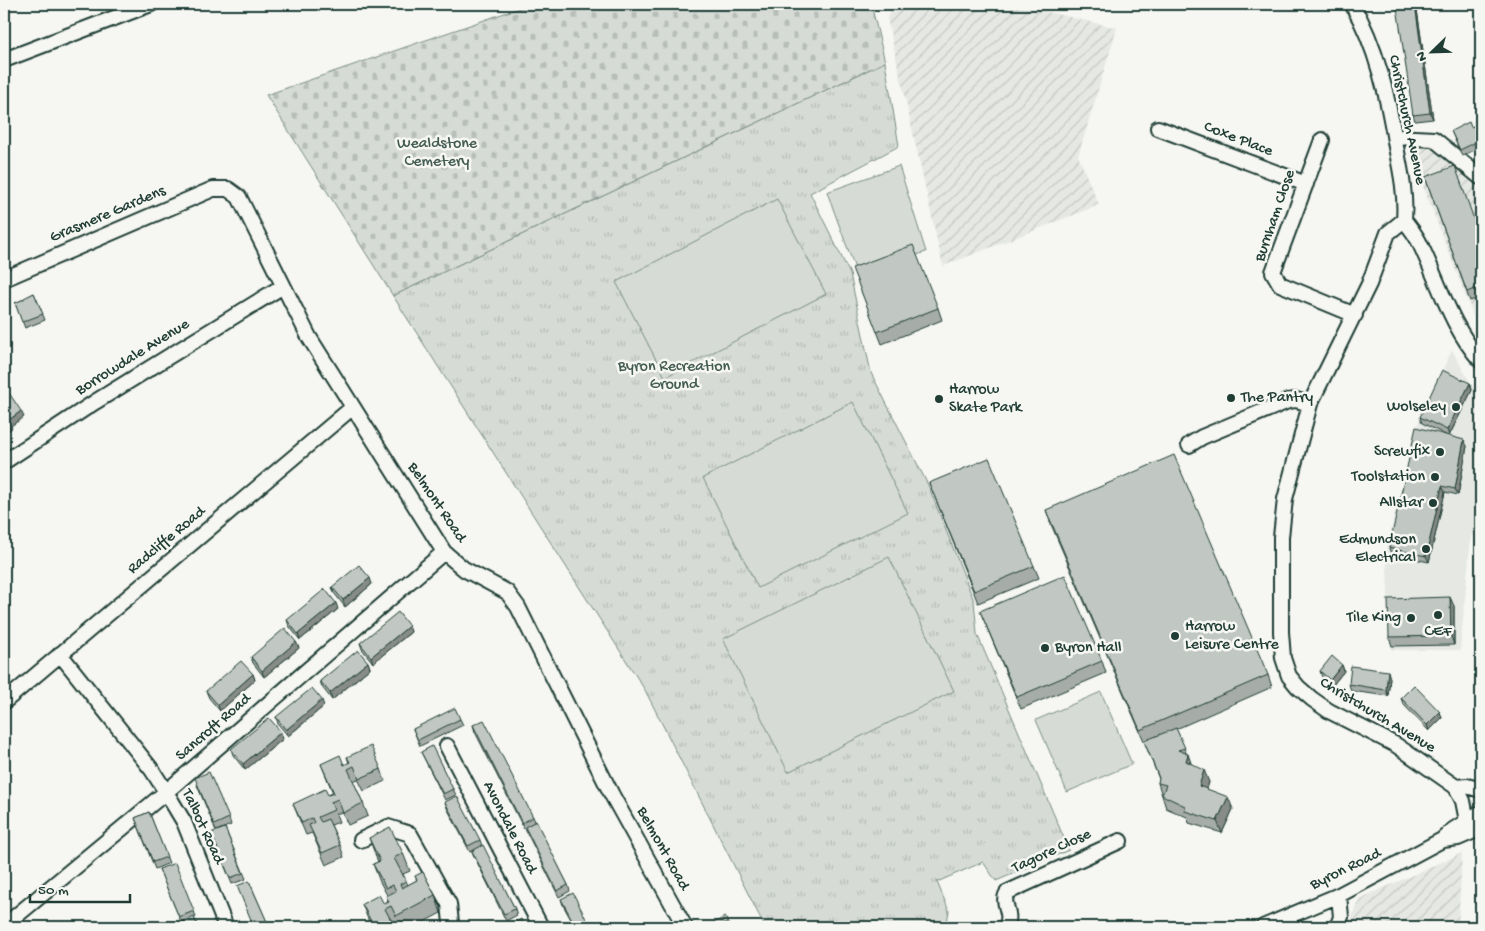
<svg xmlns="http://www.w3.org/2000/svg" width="1485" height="931" font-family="'Gochi Hand',sans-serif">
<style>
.built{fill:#e6e8e4}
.industrial{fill:url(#industrial-furrows)}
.cemetery{fill:url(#cemetery-stones);stroke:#7a8c85}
.park{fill:url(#park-tufts);stroke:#7a8c85}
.pitch{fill:#d6dbd6;stroke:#7a8c85}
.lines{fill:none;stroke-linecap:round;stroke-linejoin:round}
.minor-casing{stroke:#1f3d34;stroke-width:18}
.minor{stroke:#f6f6f2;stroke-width:14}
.wall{fill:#a6aca8;stroke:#1f3d34}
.shaded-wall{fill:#878c88;stroke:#1f3d34}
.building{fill:#c1c8c3;stroke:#1f3d34}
.poi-dot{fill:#1f3d34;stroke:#f6f6f2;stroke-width:2}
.labels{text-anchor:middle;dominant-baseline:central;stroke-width:5;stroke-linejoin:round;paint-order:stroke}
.street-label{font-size:16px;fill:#1f3d34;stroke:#f6f6f2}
.park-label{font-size:16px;fill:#445d54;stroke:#f6f6f2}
.poi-label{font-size:16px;fill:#1f3d34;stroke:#f6f6f2;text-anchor:end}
</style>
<defs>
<pattern id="industrial-furrows" width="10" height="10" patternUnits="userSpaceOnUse" patternTransform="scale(1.25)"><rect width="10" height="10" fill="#e6e8e4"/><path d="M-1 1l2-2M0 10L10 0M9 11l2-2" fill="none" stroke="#c5c8c4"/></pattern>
<pattern id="cemetery-stones" width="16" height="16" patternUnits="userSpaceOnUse" patternTransform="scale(1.25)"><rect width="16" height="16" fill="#d6dbd6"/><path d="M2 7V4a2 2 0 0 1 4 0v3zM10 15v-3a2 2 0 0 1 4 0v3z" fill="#b7bdb8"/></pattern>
<pattern id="park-tufts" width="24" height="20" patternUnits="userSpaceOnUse" patternTransform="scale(1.25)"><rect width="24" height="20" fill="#d6dbd6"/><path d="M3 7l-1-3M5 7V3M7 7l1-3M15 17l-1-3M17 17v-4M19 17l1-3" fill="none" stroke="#b7bdb8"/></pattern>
</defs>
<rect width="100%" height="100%" fill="#f6f6f2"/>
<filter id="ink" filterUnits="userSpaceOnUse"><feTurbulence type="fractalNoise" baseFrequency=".02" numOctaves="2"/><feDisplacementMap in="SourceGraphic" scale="10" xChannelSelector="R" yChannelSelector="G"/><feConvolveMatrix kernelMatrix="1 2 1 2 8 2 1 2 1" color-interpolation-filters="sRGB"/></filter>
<g filter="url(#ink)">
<path class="built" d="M1452 350 1481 402V534L1471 536 1460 650H1391L1386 551 1417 426Z"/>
<path class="industrial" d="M894 4H1013L1117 28 1078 156 1099 205 943 266 887 18Z
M1407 145H1433L1481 185V329L1477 325Z
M1462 853 1458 927H1348L1359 899Z"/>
<path class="cemetery" d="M531 4H871L885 62 393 296 266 95Z"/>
<path class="park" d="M885 62 899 146 810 193 850 274 871 373 928 485 974 601 977 634 1069 850 996 881 983 862 937 882 949 911 946 927H765L645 690 393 296Z"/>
<path class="pitch" d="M899 166 926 252 857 274 827 192Z
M777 199 826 294 665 377 616 282Z
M853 402 908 513 758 588 703 478Z
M889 557 954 691 788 772 723 639Z
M1101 692 1132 764 1067 792 1036 720Z"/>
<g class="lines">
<g class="minor-casing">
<path id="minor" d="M1352 4C1377 47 1388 98 1396 147 1401 172 1406 195 1404 220L1388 233 1369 284 1310 404 1285 499 1281 537V632L1283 658 1289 676 1298 687 1312 699 1329 711 1396 745 1456 787 1463 801 1467 821
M4 60 151 4
M1158 128 1306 184
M1395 137 1434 139 1480 177 1481 176
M1322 140 1273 272 1280 284 1355 315
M1404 220C1410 228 1417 236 1421 246 1440 286 1452 328 1481 361
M4 279 213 189H228L239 197 309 337 444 552 464 569 507 592 518 607 612 795 685 927
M1189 445 1202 437 1288 401 1296 400 1310 404
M4 462 95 402 283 286
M60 654 152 770 166 792 184 822 226 927
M4 702 353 407
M447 746 541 927
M1456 787 1467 786 1481 790
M361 840 388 827 410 834 449 904 451 923 450 927
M1443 840 1458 838 1481 828
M4 926 166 792 444 552
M1005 927C1015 915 999 902 1008 892L1120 841
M1263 927 1339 895 1442 840 1453 830 1478 814
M1337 927 1341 917 1339 895"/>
</g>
<use href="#minor" class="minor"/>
</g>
<path class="wall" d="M1379 4H1397L1380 6Z
M1417 10 1433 119 1415 121 1413 115Z
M1481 122V149V147L1462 156 1451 131 1471 127Z
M1425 177 1481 239V297L1470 301Z
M857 280 938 308 942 320 882 344Z
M34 293 45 320 25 328 15 303 24 299Z
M1470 383 1472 390 1449 436 1467 446 1458 495 1445 492 1429 562 1391 554 1389 548 1446 435 1422 423 1420 417Z
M929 483 1034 566 1039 578 978 603Z
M1046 510 1268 675 1272 687 1176 729 1191 764 1209 782 1207 789 1233 809 1222 833 1189 823 1187 817 1166 808 1158 783 1159 779 1144 741 1050 522Z
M372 584 345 607 334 593 332 587Z
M1454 606V645L1392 646 1389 637Z
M338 609 300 640 289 626 287 620Z
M980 611 1102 661 1106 673 1021 709Z
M409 626 411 632 373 663 362 649 360 643Z
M296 642 299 648 264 677 253 663 251 657Z
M368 662 370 668 332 700 322 687 320 681Z
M1342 665 1344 671 1332 686 1322 677 1320 671Z
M253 674 255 680 220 711 209 698 206 691Z
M1390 678 1388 696 1351 691 1349 684Z
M1401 698 1440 712 1442 718 1429 731 1403 704Z
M324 706 288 736 278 724 276 717Z
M460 719 463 725 420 746 413 729Z
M473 725 533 817 568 885 570 891 559 897 525 829H524L475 732Z
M283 739 245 770 233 755 231 749Z
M421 752 453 789 456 795 445 800Z
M347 757 381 769 385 781 364 791 358 779 353 781 363 803 368 816 348 825 342 812 336 814 339 822 331 825 340 845 344 857 326 865 312 833 306 835 298 816 293 804 328 795 333 793 321 764 344 765 349 763Z
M197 785 229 818 231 825 216 831Z
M445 802 480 840 482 846 515 909 517 915 506 921 472 852H470L447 808Z
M149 812 169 863 155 869 135 818Z
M225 828 246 879 232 884 211 833Z
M369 838 403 853 410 871 403 874 408 885 417 880 415 876 435 895 441 913 414 927H399L397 924 394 926 395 927H371L362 904H384L388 902 387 895 380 882 373 864 378 862Z
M1481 838V888L1478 880Z
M159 869 194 911 196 917 181 922Z
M249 881 269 927H254Z
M561 899 590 927H575L563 905Z
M728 922 730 927H706Z"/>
<path class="shaded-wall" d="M1415 4 1417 10 1433 119 1430 113Z
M1470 383 1472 390 1449 436 1447 430Z
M21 411 24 417 11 426 12 428 4 434V426L9 420Z
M1464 440 1467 446 1458 495 1455 489Z
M1442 486 1445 492 1429 562 1426 556Z
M370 578 372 584 345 607 343 600Z
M1450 597 1454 606V645L1451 636Z
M336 603 338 609 300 640 298 634Z
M409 626 411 632 373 663 371 657Z
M296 642 299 648 264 677 262 671Z
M368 662 370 668 332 700 330 693Z
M1342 665 1344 671 1332 686 1330 680Z
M1388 671 1390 678 1388 696 1386 690Z
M253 674 255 680 220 711 218 705Z
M322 700 324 706 288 736 286 730Z
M1440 712 1442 718 1429 731 1427 725Z
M281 732 283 739 245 770 243 764Z
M1188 754 1192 766 1186 761Z
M1204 770 1209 782 1204 798 1199 786Z
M1228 797 1233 809 1222 833 1217 821Z"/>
<path class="building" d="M1415 4 1430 113 1413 115 1397 7Z
M1469 122 1471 127 1481 122V144L1480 145 1478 141 1460 150 1451 131Z
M1455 166 1481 239V286L1467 292 1425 177Z
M913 245 938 308 877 332 852 268Z
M34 293 43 314 22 322 15 303 24 299V298Z
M1442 370 1470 383 1447 430 1420 417Z
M7 390 21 411 9 420 10 422 4 426V391Z
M1416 427 1464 440 1455 489 1442 486 1426 556 1389 548Z
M1174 455 1268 675 1140 730 1046 510Z
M989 458 1034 566 974 591 929 483Z
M359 565 370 578 343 600 332 587Z
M1065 575 1102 661 1017 697 980 611Z
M325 589 336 603 298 634 287 620Z
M1450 597 1451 636 1389 637 1388 599Z
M398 612 409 626 371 657 360 643Z
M285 628 296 642 262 671 251 657Z
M358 650 368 662 330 693 320 681Z
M1332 656 1342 665 1330 680 1320 671Z
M241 661 253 674 218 705 206 691Z
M1351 666 1388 671 1386 690 1349 684Z
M1414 685 1440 712 1427 725 1401 698Z
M312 688 322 700 286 730 276 717Z
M455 708 460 719 418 740 413 729Z
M269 718 281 732 243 764 231 749Z
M484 720 533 817 522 823 473 725Z
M1176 728 1185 748 1178 750 1188 754 1186 761 1204 770 1199 786 1228 797 1217 821 1185 811V806L1162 795 1166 785 1158 783 1159 778 1144 741Z
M1481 741V768L1479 767Z
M371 746 381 769 359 779 354 766 348 769 363 803 343 813 338 799 331 802 334 810 318 817 321 822 328 819 340 845 322 853 309 825 314 823 312 818 302 823 293 804 325 789 328 795 334 793 321 764 340 755 344 765 350 762 347 757Z
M432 746 453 789 443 794 421 752Z
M209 772 229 818 214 825 195 778Z
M457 796 480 840 468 846 445 802Z
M149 812 167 857 153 862 135 818Z
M536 821 568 885 557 891 525 827Z
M390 827 403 853 394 858 406 881 400 884 402 888 417 880 415 876 423 872 435 895 396 916 391 906 385 909 395 927H374L362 904 379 895 384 904 389 902 386 896 396 891 393 885 386 888 373 864 380 861 369 838Z
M225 828 243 873 230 878 211 833Z
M1479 838H1481V880H1478Z
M483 845 515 909 504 914 472 851Z
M175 863 194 911 179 917 159 869Z
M249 881 268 924 261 927H254L237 886Z
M573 893 590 927H576L561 899Z
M1481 899V927H1480Z
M194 917 198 927H178L177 924Z
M725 917 728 922 722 925 723 927H706Z
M521 919 525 927H511L510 925Z"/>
</g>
<g class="poi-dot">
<circle cx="1231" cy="398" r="5"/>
<circle cx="939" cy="399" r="5"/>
<circle cx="1456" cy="407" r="5"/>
<circle cx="1440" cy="452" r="5"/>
<circle cx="1435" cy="477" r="5"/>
<circle cx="1433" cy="503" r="5"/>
<circle cx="1426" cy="549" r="5"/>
<circle cx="1438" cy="615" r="5"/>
<circle cx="1411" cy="618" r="5"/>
<circle cx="1175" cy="636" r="5"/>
<circle cx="1045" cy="648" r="5"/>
</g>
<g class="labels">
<g class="street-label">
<text transform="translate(1406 120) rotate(78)">Christchurch Avenue</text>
<text transform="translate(1238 140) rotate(21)">Coxe Place</text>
<text transform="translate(108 215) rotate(-23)">Grasmere Gardens</text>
<text transform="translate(1276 216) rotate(-71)">Burnham Close</text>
<text transform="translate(133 358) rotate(-32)">Borrowdale Avenue</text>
<text transform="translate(436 503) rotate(56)">Belmont Road</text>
<text transform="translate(167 541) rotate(-40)">Radcliffe Road</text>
<text transform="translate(1377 716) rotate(31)">Christchurch Avenue</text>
<text transform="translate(214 728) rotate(-41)">Sancroft Road</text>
<text transform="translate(202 827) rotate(65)">Talbot Road</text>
<text transform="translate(509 828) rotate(63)">Avondale Road</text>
<text transform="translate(662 849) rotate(61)">Belmont Road</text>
<text transform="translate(1052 852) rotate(-25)">Tagore Close</text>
<text transform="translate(1346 870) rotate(-26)">Byron Road</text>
</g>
<g class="park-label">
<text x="437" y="144">Wealdstone<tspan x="437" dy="18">Cemetery</tspan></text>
<text x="674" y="367">Byron Recreation<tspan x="674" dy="18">Ground</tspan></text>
</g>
<g class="poi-label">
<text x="949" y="390" text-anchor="start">Harrow<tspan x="949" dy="18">Skate Park</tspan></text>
<text x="1241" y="398" text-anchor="start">The Pantry</text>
<text x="1446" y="407">Wolseley</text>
<text x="1430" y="452">Screwfix</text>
<text x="1425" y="477">Toolstation</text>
<text x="1423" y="503">Allstar</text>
<text x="1416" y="540">Edmundson<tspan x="1416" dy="18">Electrical</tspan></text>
<text x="1401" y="618">Tile King</text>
<text x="1185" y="627" text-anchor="start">Harrow<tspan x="1185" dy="18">Leisure Centre</tspan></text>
<text x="1438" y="632" text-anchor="middle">CEF</text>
<text x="1055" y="648" text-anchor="start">Byron Hall</text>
</g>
</g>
<rect width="1485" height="931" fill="none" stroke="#f6f6f2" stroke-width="20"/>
<rect x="10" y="10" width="1465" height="911" fill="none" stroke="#1f3d34" stroke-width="2" filter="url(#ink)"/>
<g transform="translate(1432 52) rotate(247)" stroke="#f6f6f2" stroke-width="4" paint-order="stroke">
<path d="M0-4L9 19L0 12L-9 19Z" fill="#1f3d34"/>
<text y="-8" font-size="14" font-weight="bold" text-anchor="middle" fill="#1f3d34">N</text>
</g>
<path d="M30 894v8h100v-8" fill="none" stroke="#1f3d34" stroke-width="2.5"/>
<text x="38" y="894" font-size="15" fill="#1f3d34" stroke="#f6f6f2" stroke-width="4" paint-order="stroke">50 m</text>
</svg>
